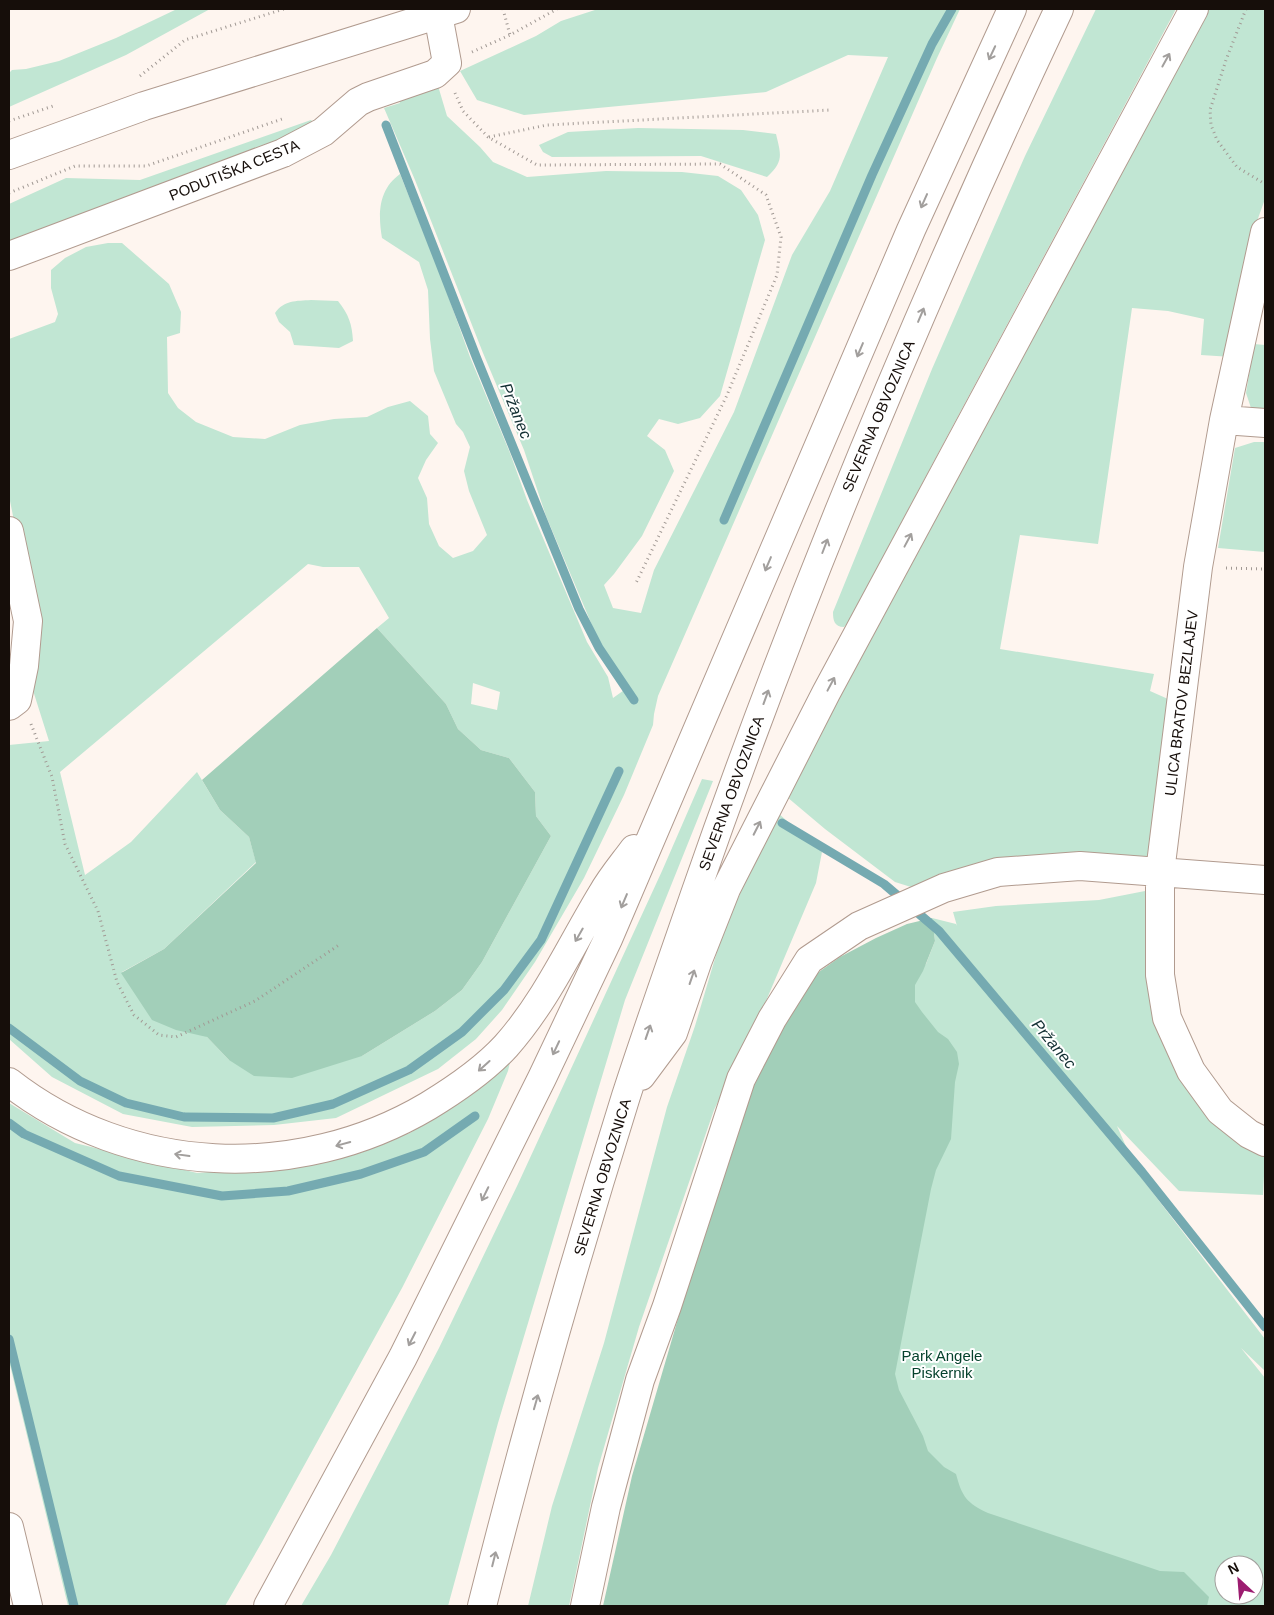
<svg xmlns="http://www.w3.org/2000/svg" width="1274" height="1615" font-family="Helvetica,sans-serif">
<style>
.green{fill:#c1e6d3;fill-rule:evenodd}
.forest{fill:#a2cfb9}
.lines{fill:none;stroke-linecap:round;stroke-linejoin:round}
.stream{stroke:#75aab1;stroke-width:9}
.minor-casing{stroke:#b19b8f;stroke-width:30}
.major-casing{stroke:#b19b8f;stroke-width:30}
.highway-casing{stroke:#b19b8f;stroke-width:30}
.path{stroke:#a19994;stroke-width:3;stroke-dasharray:1 4;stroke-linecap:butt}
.minor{stroke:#fff;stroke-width:28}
.major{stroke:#fff;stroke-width:28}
.highway{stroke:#fff;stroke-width:28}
.oneway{stroke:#a29f9d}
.labels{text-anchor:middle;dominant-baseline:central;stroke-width:4;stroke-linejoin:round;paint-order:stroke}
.street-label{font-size:15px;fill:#160e0a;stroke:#fff}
.park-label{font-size:15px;fill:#05422d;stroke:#fff}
.water-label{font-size:16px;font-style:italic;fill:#132f33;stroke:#fff}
</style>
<rect width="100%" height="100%" fill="#fef5ef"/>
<path class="green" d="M177 9H210L126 55 9 107V73L12 70 26 69 59 61 116 38Z
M598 9H960L937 58 658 696 654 714 653 725 624 795 584 878 535 962 502 1010 476 1039 438 1069 336 1118 274 1125 192 1127 123 1114 52 1077 9 1039V745L49 741 30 681 35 625 9 496V339L55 322 58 314 51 288V270L65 258 86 247 108 243H122L169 284 181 312 180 333 167 337 168 393 178 408 196 422 233 437 265 439 300 425 334 419 367 417 388 407 410 401 428 416 430 434 438 443 426 460 418 478 427 498 429 524 439 546 453 558 473 551 487 535 469 491 464 471 470 447 463 432 456 424 434 371 430 339 428 290 419 262 382 238C378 214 378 190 400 174L441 276 470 357 510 453 527 500 587 642 608 677 613 698 627 688 605 656 546 516 524 450 483 353 415 180 384 108 400 103 396 91 436 79 447 116 480 147 493 162 527 177 606 171 682 172 718 176 741 190 758 215 765 240 720 396 700 418 678 424 659 419 647 436 665 450 674 471 642 536 614 574 604 585 613 608 641 613 654 570 734 412 792 255 830 191 888 57 848 55 766 92 524 115 477 100 460 71 536 36 561 21ZM308 564 323 567H359L389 618 377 628 446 704 458 729 481 750 509 758 535 792 536 816 551 836 482 962 462 990 435 1011 362 1056 229 1060 207 1037 122 972 164 949 256 862 249 837 220 810 197 772 131 842 85 875 60 772ZM473 683 500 692 497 710 471 704Z
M1096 9H1176C1068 213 957 415 850 620L844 627C834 627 833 620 833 612L932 369 1025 156Z
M1209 9H1265V199L1247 249 1232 357 1201 355 1204 319 1168 311 1132 308 1098 544 1020 535 1000 649 1154 674 1150 691 1168 699 1153 861 1124 863 1079 851 1056 857 947 875 911 887 895 882 825 829 787 797 1123 161Z
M311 120 323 132 9 256V204L66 178 140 180Z
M638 128 743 130 776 134C781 155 784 161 767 177L701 156 552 157 543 152 539 145 568 132Z
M311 300 338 301C349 315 352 324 353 341L339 348 294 345 290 332 279 322 275 313C284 300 296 301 311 300Z
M1254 344 1265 345V410L1251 408 1246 393Z
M1254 442H1265V552L1218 548 1235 448Z
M702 779 713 781 625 1000 498 1423 448 1606H301L331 1555 439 1348 518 1184 662 871Z
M778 813 822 852 816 883 766 1001 714 1110 639 1327 598 1468 569 1606H528L552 1506 604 1343 667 1107 695 1026 724 928Z
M1145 891 1153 918V995L1231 1134 1265 1157 1263 1195 1179 1191 1117 1126 1136 1169 1143 1180 1265 1339V1371L1241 1348 1265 1378V1606H620L774 1074 926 964 935 941 932 918 956 924 957 926 953 912 996 906 1099 900ZM1224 1565H1254V1595H1224Z
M512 1053 508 1071 488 1119 402 1288 262 1542 225 1606H68L9 1361V1103L75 1143 197 1173 306 1164 410 1133 467 1096Z"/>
<path class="forest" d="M377 628 446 704 458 729 481 750 509 758 535 792 536 816 551 836 482 962 462 990 435 1011 362 1056 292 1078 254 1076 229 1060 207 1037 176 1030 152 1020 121 973 164 949 256 863 249 837 220 810 202 780Z
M932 918 935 941 923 971 915 985V1002L922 1012 938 1032 948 1039 957 1052 959 1064 955 1082 951 1139 936 1170 931 1189 895 1374 899 1390 923 1436 928 1451 944 1467 956 1474C962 1497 967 1503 988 1513L1160 1571 1184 1572 1209 1597 1207 1606H603L632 1476 694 1264 755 1074 801 992 816 974 840 957 876 938 907 924Z"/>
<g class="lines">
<path class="stream" d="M386 125 477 359 579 609 599 648 634 700
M724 520 872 175 932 44 952 9
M782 823 884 884 939 931 1142 1172 1265 1327
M9 1028 80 1081 126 1103 184 1117 273 1118 333 1104 409 1070 462 1032 504 990 541 940 619 771
M9 1123 24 1134 119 1176 222 1196 288 1191 361 1174 424 1152 475 1116
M9 1339 74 1606"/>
<g class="minor-casing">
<path id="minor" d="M1265 232 1224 420 1198 567 1160 872V975L1167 1018 1191 1071 1220 1111 1249 1134 1265 1142
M9 256 283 153 323 132 358 102 368 97 435 74 447 63 437 9
M1224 420 1265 423
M9 531 28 621 24 666 17 700 9 706
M585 1606 606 1507 640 1380 667 1306 741 1079 772 1019 809 960 859 926 944 888 998 872 1080 866 1265 880"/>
</g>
<g class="major-casing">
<path id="major" d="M9 155 144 106 456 9"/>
</g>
<g class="highway-casing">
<path id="highway" d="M641 1076 673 1033 698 960 726 889 826 693 1194 9
M9 1082C129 1176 298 1183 428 1106 456 1089 484 1070 506 1046 546 1001 571 945 602 894 611 878 623 864 634 849
M9 1527 28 1606
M268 1606 403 1357 542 1078 608 939 911 230 1012 9
M482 1606C525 1435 573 1265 626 1096 648 1028 672 961 695 894 800 592 923 298 1059 9"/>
</g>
<path class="path" d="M503 9 510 35
M1246 9 1226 60 1210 110 1211 125 1217 140 1237 167 1265 184
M472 52 510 35 557 9
M140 76 185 40 284 9
M455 93 463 111 488 137 537 165 720 164 766 195 781 237 777 275 727 395 635 585
M9 121 56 105
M489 137 547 125 830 110
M9 193 75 166H146L285 118
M1226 568 1265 569
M31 724 52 777 65 844 98 911 117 982 134 1015 159 1035 176 1037 255 1001 339 945"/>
<use href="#minor" class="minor"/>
<use href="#major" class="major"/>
<use href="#highway" class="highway"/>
</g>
<defs><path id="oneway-shaft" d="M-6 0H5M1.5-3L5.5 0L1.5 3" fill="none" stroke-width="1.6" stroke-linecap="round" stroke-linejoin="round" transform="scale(1.25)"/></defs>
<g class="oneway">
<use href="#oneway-shaft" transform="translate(992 53) rotate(115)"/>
<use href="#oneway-shaft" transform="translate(1166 60) rotate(-61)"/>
<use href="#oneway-shaft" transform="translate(924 201) rotate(114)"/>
<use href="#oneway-shaft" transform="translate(921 315) rotate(-67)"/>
<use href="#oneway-shaft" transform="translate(860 350) rotate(113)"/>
<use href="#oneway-shaft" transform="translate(908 540) rotate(-62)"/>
<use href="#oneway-shaft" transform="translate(825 546) rotate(-69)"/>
<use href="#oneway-shaft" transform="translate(768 564) rotate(113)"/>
<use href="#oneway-shaft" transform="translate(831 684) rotate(-62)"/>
<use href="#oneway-shaft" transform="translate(766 697) rotate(-70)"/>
<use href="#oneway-shaft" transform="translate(757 828) rotate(-63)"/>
<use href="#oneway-shaft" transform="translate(624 901) rotate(113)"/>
<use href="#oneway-shaft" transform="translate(579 935) rotate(120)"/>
<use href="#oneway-shaft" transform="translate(692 977) rotate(-71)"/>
<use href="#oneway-shaft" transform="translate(648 1032) rotate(-71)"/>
<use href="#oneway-shaft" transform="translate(556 1048) rotate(115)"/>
<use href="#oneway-shaft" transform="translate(484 1066) rotate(138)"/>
<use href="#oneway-shaft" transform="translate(343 1144) rotate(165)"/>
<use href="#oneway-shaft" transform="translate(182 1155) rotate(-172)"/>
<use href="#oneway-shaft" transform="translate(485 1194) rotate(116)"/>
<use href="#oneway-shaft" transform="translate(412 1339) rotate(117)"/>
<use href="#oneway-shaft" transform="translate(536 1402) rotate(-74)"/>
<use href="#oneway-shaft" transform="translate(494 1559) rotate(-76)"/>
</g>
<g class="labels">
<g class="street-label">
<text transform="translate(234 170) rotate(-22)">PODUTIŠKA CESTA</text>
<text transform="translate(878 416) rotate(-67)">SEVERNA OBVOZNICA</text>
<text transform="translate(1181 703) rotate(-83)">ULICA BRATOV BEZLAJEV</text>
<text transform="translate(731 793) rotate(-70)">SEVERNA OBVOZNICA</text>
<text transform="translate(602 1177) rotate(-73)">SEVERNA OBVOZNICA</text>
</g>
<g class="park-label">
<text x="942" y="1355">Park Angele<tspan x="942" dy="17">Piskernik</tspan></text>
</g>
<g class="water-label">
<text transform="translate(516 411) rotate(68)">Pržanec</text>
<text transform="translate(1054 1044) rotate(50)">Pržanec</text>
</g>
</g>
<rect width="1274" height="1615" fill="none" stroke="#160e0a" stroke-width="20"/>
<g transform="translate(1239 1580) rotate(334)"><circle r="24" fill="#ffffff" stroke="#a29f9d"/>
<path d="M0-4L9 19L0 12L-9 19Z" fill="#9c1c70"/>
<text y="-8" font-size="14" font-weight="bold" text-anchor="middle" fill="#160e0a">N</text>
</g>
</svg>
